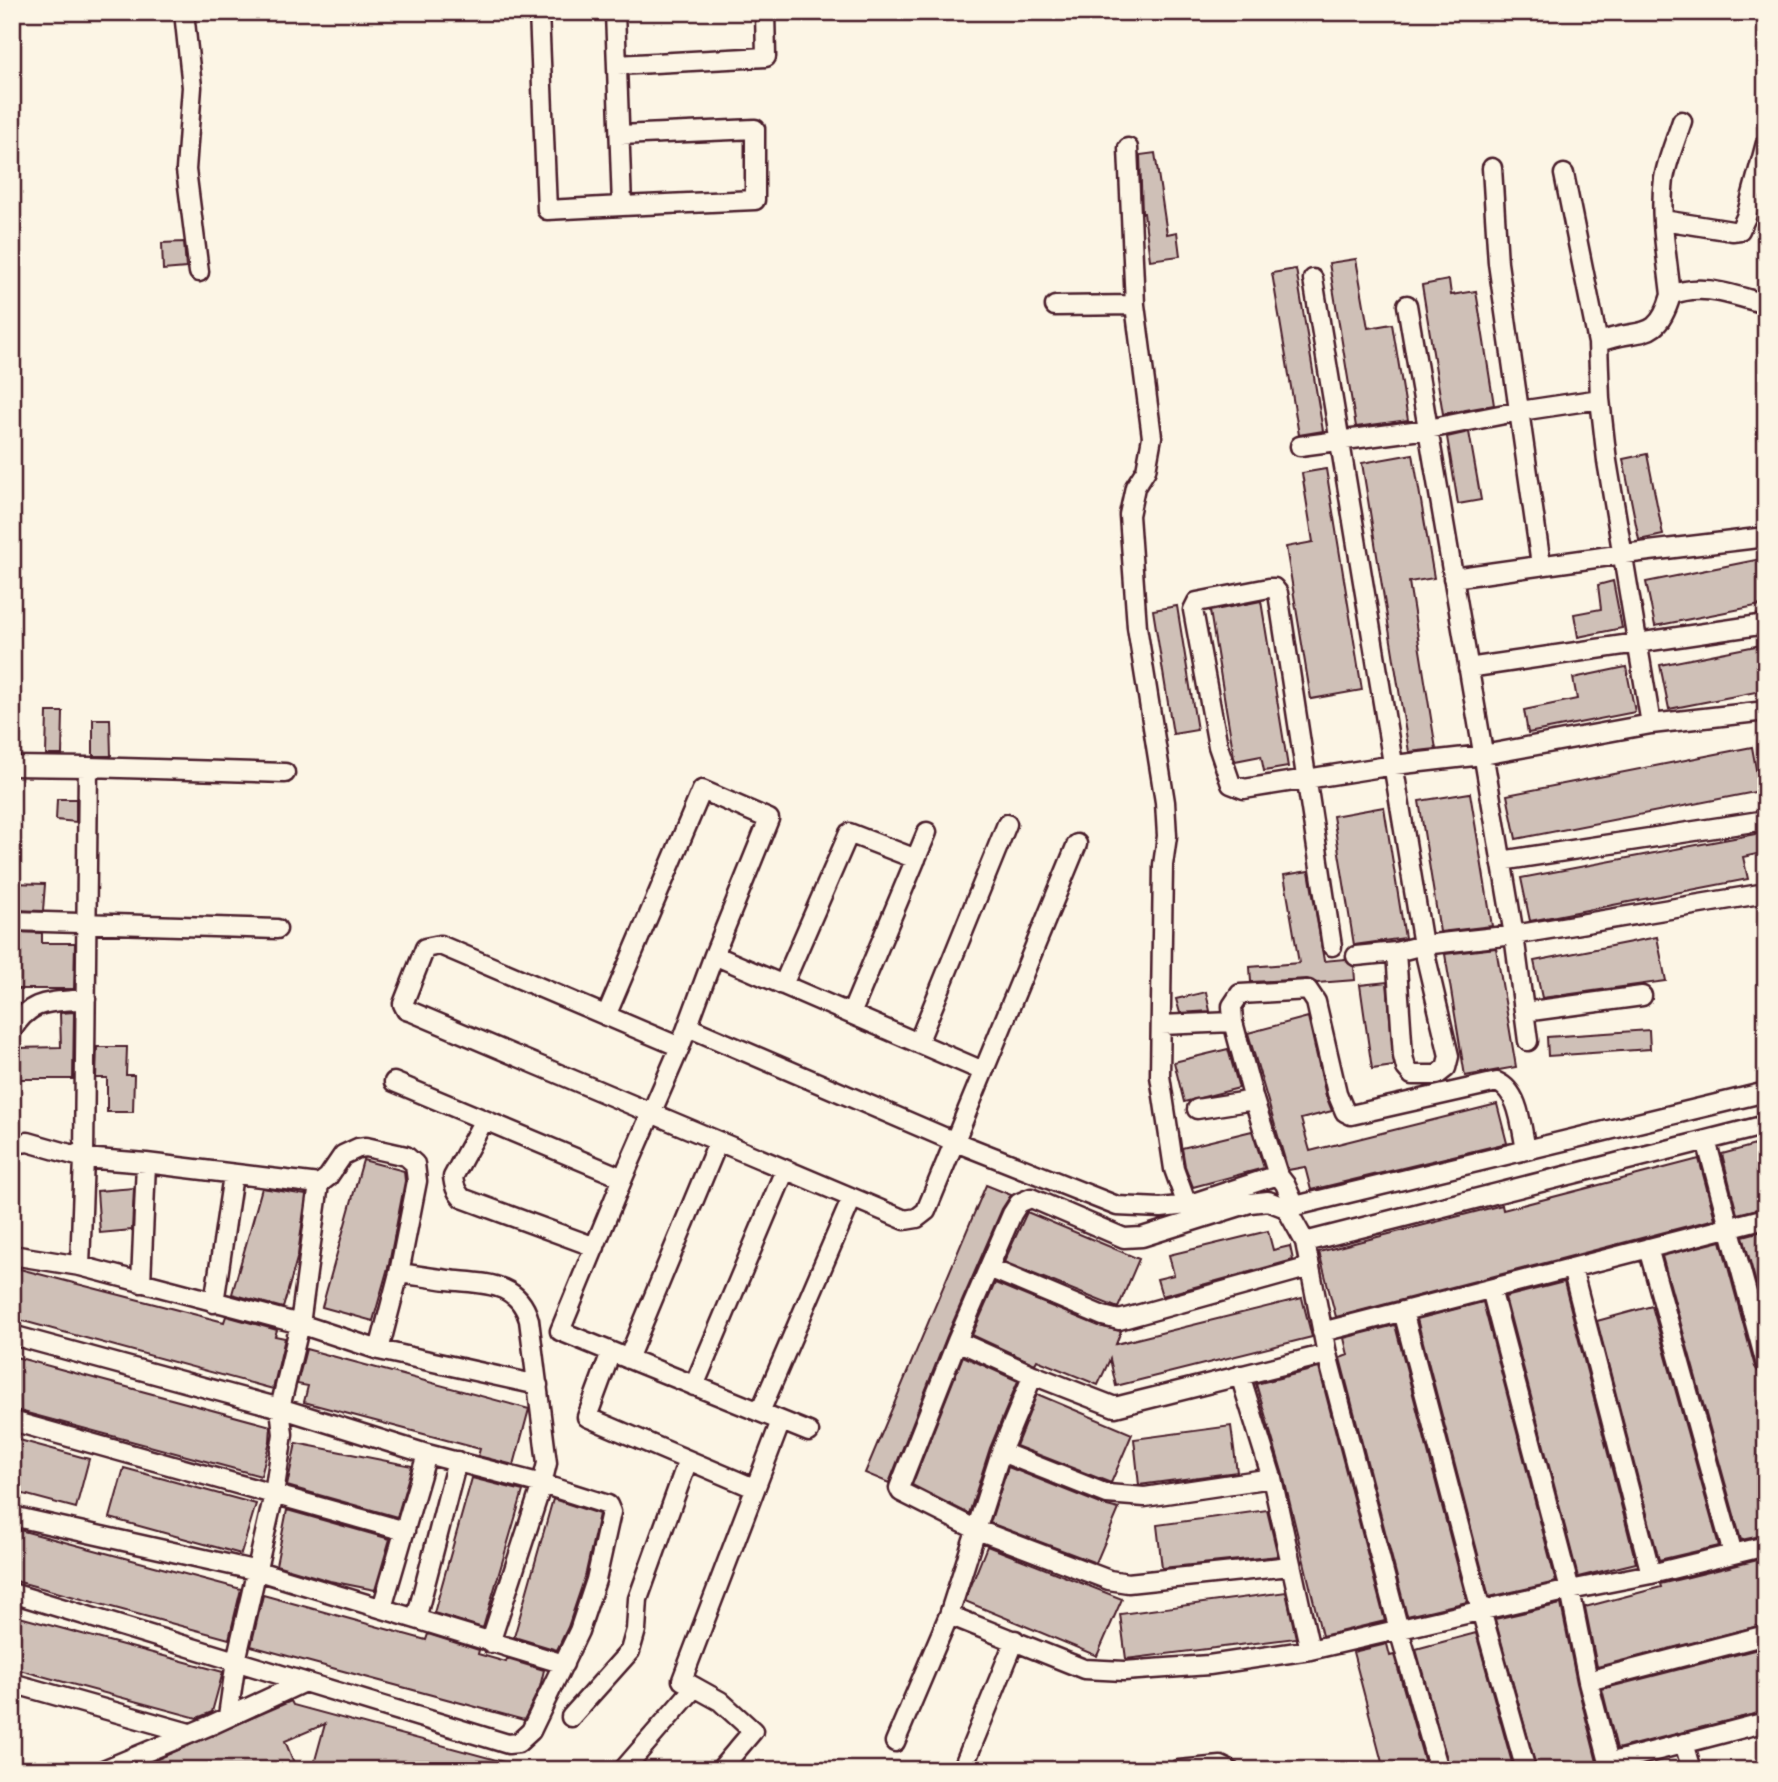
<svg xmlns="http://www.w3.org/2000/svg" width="1778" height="1782" font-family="Caveat,sans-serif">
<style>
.building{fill:#cfc0b7;stroke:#4a1f2b;stroke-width:2}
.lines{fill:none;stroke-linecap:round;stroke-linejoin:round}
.minor-casing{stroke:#4a1f2b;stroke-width:23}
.minor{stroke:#fcf5e5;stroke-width:18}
</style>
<rect width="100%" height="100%" fill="#fcf5e5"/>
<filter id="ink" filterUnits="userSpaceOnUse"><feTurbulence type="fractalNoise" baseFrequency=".0143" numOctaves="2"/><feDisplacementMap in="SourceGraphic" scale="14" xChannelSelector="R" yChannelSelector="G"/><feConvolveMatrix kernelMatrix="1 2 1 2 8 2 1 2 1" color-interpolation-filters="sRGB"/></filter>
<g filter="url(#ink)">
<path class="building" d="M1155 153 1167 234 1177 232 1180 256 1150 260 1144 213H1142L1140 155Z
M184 242 186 268 163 270 162 243Z
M1356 259 1368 328 1392 324 1408 420 1356 427 1329 263Z
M1296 269 1323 431 1299 435 1272 273Z
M1449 280 1451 295 1476 291 1494 405 1443 414 1422 285Z
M1469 432 1481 500 1458 504 1447 437Z
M1413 454 1434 578 1409 582 1436 749 1409 752 1362 463Z
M1647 454 1663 535 1639 540 1623 459Z
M1326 469 1362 690 1311 699 1286 547 1313 542 1302 473Z
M1766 558V604L1655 626 1646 582Z
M1613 581 1622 628 1578 637 1574 614 1601 609 1598 585Z
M1261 601 1288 767 1264 771 1261 756 1235 761 1234 757 1210 611Z
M1177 606 1197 730 1173 734 1153 610Z
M1766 644V690L1669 709 1660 665Z
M1626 667 1635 712 1528 733 1524 710 1577 699 1573 678Z
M47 712H63L62 755H46Z
M93 719H110L111 756H93Z
M1752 747 1760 791 1516 839 1507 795Z
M1470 793 1492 926 1440 932 1419 801Z
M57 799H76V822L56 820Z
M1384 807 1405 938 1354 945 1333 816Z
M1766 832V852L1743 857 1748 879 1530 921 1521 878Z
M1309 871 1324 961 1345 959 1354 967 1355 980 1317 983 1307 979 1251 982 1250 967 1299 963 1284 875Z
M12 883 45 884 43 911 12 910Z
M12 932 42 933V943H75L74 989H12Z
M1657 937 1666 981 1542 998 1534 961Z
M1496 948 1516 1067 1465 1076 1445 954Z
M1387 982 1394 1066 1372 1069 1360 985Z
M1206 992 1210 1011 1180 1013 1176 999Z
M74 1012 73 1079H18L17 1048 61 1047 60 1013Z
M1308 1017 1326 1096 1332 1111 1301 1119 1310 1151 1497 1104 1507 1143 1311 1190 1305 1167 1288 1170 1248 1033Z
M1649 1030 1650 1049 1548 1056 1547 1037Z
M97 1047H127L126 1075H134L133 1112H107V1078H96Z
M1228 1049 1239 1088 1184 1102 1174 1062Z
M1252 1131 1264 1168 1193 1187 1185 1166 1182 1148Z
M1766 1142V1207L1737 1214 1722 1154Z
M1699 1159 1715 1219 1336 1317 1319 1252 1502 1205 1503 1210Z
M363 1160 404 1171 405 1181 389 1264 373 1321 322 1307Z
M986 1185 1011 1195 1002 1209 947 1336 889 1483 865 1473Z
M134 1188 132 1230 100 1233 97 1191Z
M262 1188 306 1195 298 1255 283 1308 232 1294Z
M1027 1212 1139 1259 1118 1308 1004 1262Z
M1766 1230V1319L1743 1236Z
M1268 1231 1273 1250 1290 1246 1293 1260 1162 1296 1157 1279 1174 1275 1169 1255Z
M1721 1241 1755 1367 1759 1372 1766 1375V1535L1741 1540 1662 1256Z
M12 1267 224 1322 226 1316 277 1330 275 1336 285 1338 273 1389 12 1318Z
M1564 1282 1636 1563 1578 1577 1505 1297Z
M995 1283 1099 1326 1121 1331 1116 1344 1302 1298 1312 1337 1116 1386 1110 1359 1098 1385 1037 1360 1035 1364 972 1335Z
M1483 1302 1556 1582 1489 1597 1417 1319Z
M1652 1306 1719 1546 1659 1560 1597 1321Z
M1395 1325 1467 1602 1407 1616 1340 1358 1348 1355 1344 1338Z
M306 1349 529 1409 514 1465 478 1456 480 1449 304 1402 308 1386 297 1384Z
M12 1356 271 1426 270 1441 261 1476 12 1409Z
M963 1356 1018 1381 990 1448 969 1514 912 1485Z
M1319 1368 1385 1621 1322 1636 1283 1475 1256 1384Z
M1037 1394 1132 1434 1111 1483 1016 1446Z
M1231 1426 1237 1472 1139 1485 1134 1439Z
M12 1438 89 1459 76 1508 12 1491Z
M296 1443 412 1466 397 1517 287 1486Z
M1008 1467 1103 1505 1119 1509 1096 1563 990 1523Z
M124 1468 256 1504 241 1554 110 1518Z
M472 1478 523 1491 483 1628 434 1613Z
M553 1499 599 1514 585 1577 568 1627 557 1650 514 1637Z
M287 1510 390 1539 375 1590 330 1581 276 1565Z
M1267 1510 1278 1556 1162 1568 1157 1525Z
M12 1528 241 1589 229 1639 12 1580Z
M987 1546 1122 1599 1097 1656 965 1601Z
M1766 1558V1624L1597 1667 1585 1607 1661 1587 1660 1584Z
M1286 1592 1296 1638 1126 1659 1120 1614Z
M263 1595 426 1640 428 1634 479 1650 478 1654 506 1662 507 1659 544 1670 540 1687 524 1720 251 1646Z
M1561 1604 1577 1683 1599 1770H1537L1495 1619Z
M12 1615 223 1672 212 1712 197 1718 12 1668Z
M1476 1633 1514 1770H1450L1416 1649Z
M1387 1644 1390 1656 1394 1655 1427 1770H1384L1353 1652Z
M1766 1647V1711L1617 1749 1602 1689Z
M291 1701 293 1705 515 1765V1770H335L314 1764 325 1724 285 1741 297 1770H157L153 1761Z"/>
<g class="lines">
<g class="minor-casing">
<path id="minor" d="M184 12 192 87 186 170 199 272
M539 12 547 210 622 206
M615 12 622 206 755 200V129L620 135
M617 65 766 57 765 12
M1128 148 1135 305 1152 437 1146 470 1135 487 1129 515 1137 627 1165 802 1167 836 1163 865 1160 1076 1174 1169 1187 1205
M1492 168 1498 263 1541 565
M1564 174 1598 343
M1663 220 1732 231 1740 230 1746 217 1766 143
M1313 279 1423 945 1449 1056 1446 1068 1437 1075H1412L1406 1068 1403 1056 1396 952 1423 945 1514 935 1766 893
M1671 295C1667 257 1659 217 1664 179 1667 160 1676 140 1682 121
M1407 305 1514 935 1528 1041
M1055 306 1135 305
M1300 446 1428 429 1520 411 1600 399
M1453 578 1624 554 1766 537
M1468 668 1766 624
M1651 724 1607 461 1600 399 1598 343C1637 325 1656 347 1671 295 1703 282 1734 296 1766 304
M12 766 88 767
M1501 861 1766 820
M12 921 277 929
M1332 946 1278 593 1274 588H1269L1197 602 1193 610 1218 746 1231 784 1244 789 1394 765 1483 755 1651 724 1766 711
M714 955 983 1071
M1356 956 1396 952
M783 985 849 833 916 859
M1524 1012 1642 996
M851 1014 927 832
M606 1016 702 790 769 819 714 955 680 1047 623 1178 560 1331 809 1432
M1161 1025 1233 1022
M688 1027 953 1141 1117 1206 1161 1208 1187 1205 1278 1175 1285 1184 1295 1206
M12 1030C32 997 52 1003 86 999
M918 1043 1007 824
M680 1047 440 945 425 948 403 1004 406 1010 412 1012 905 1220 917 1218 926 1211 1077 844
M394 1082 623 1178
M1197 1109 1254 1100
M484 1120 453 1177C454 1186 456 1191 462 1198L595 1247
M1706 1140 1766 1364
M12 1144 28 1142 84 1158 146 1163 319 1184 328 1177 343 1155 358 1148 366 1147 406 1156 415 1164 417 1181 399 1273 379 1350
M1278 1175 1254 1100 1233 1022 1232 1006 1240 994 1308 990 1316 1002 1337 1093 1345 1112 1351 1115 1497 1082C1520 1092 1521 1128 1526 1149
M1286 1208 1305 1242 1327 1354 1399 1630 1439 1770
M1305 1242 1766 1125
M1648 1248 1733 1554
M12 1255 80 1266 300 1324 379 1350 538 1385
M80 1266 84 1158 88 767 285 773
M989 1268 1103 1316 1119 1320 1310 1267
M1572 1268 1651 1574
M399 1273C415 1275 431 1278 448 1280 481 1284 518 1280 529 1320L547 1463 542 1484 490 1643
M141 1283 146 1163
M1491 1289 1570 1590 1588 1681 1611 1770
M214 1303 233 1175
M1403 1311 1481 1610 1526 1770
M1322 1332 1766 1218
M12 1335 280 1408 427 1454 542 1484 608 1505 611 1512 596 1580 579 1631 531 1731 518 1743 508 1744 12 1593
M957 1341 1033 1375 1115 1407 1327 1354
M611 1352 587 1417 754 1488
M628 1359 718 1142
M1240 1375 1272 1478 1310 1650
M694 1386 785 1170
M760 1412 852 1198
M12 1421 405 1531
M1001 1452 1107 1494 1145 1497 1272 1478
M12 1516 258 1571 564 1664
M1290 1566 1128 1583 1109 1580 975 1529 901 1492 899 1488 957 1341 1012 1214 1019 1203 1031 1198 1124 1238 1142 1237 1250 1203 1268 1201 1286 1208 1295 1206 1766 1092
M382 1608 427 1454
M949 1615 1084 1669 1124 1671 1209 1665 1310 1650 1570 1590 1651 1574 1766 1546
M416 1619 457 1461
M1588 1681 1766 1635
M12 1683 189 1733
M228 1716 236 1661 274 1494 283 1434 280 1408 300 1324 319 1184
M571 1717 630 1651 636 1630 638 1599 688 1460
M895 1742 949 1615 1001 1452 1033 1375
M1684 1743 1692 1770
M1609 1763 1766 1722
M103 1770 211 1725 304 1682
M623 1770 695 1687
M720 1770 753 1731 720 1701 682 1680 781 1421
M962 1770 1015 1640
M1179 1770 1221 1766 1229 1770"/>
</g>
<use href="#minor" class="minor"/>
</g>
</g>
<rect width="1778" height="1782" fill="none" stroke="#fcf5e5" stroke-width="42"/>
<rect x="21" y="21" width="1736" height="1740" fill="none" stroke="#4a1f2b" stroke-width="2.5" filter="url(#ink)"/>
</svg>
